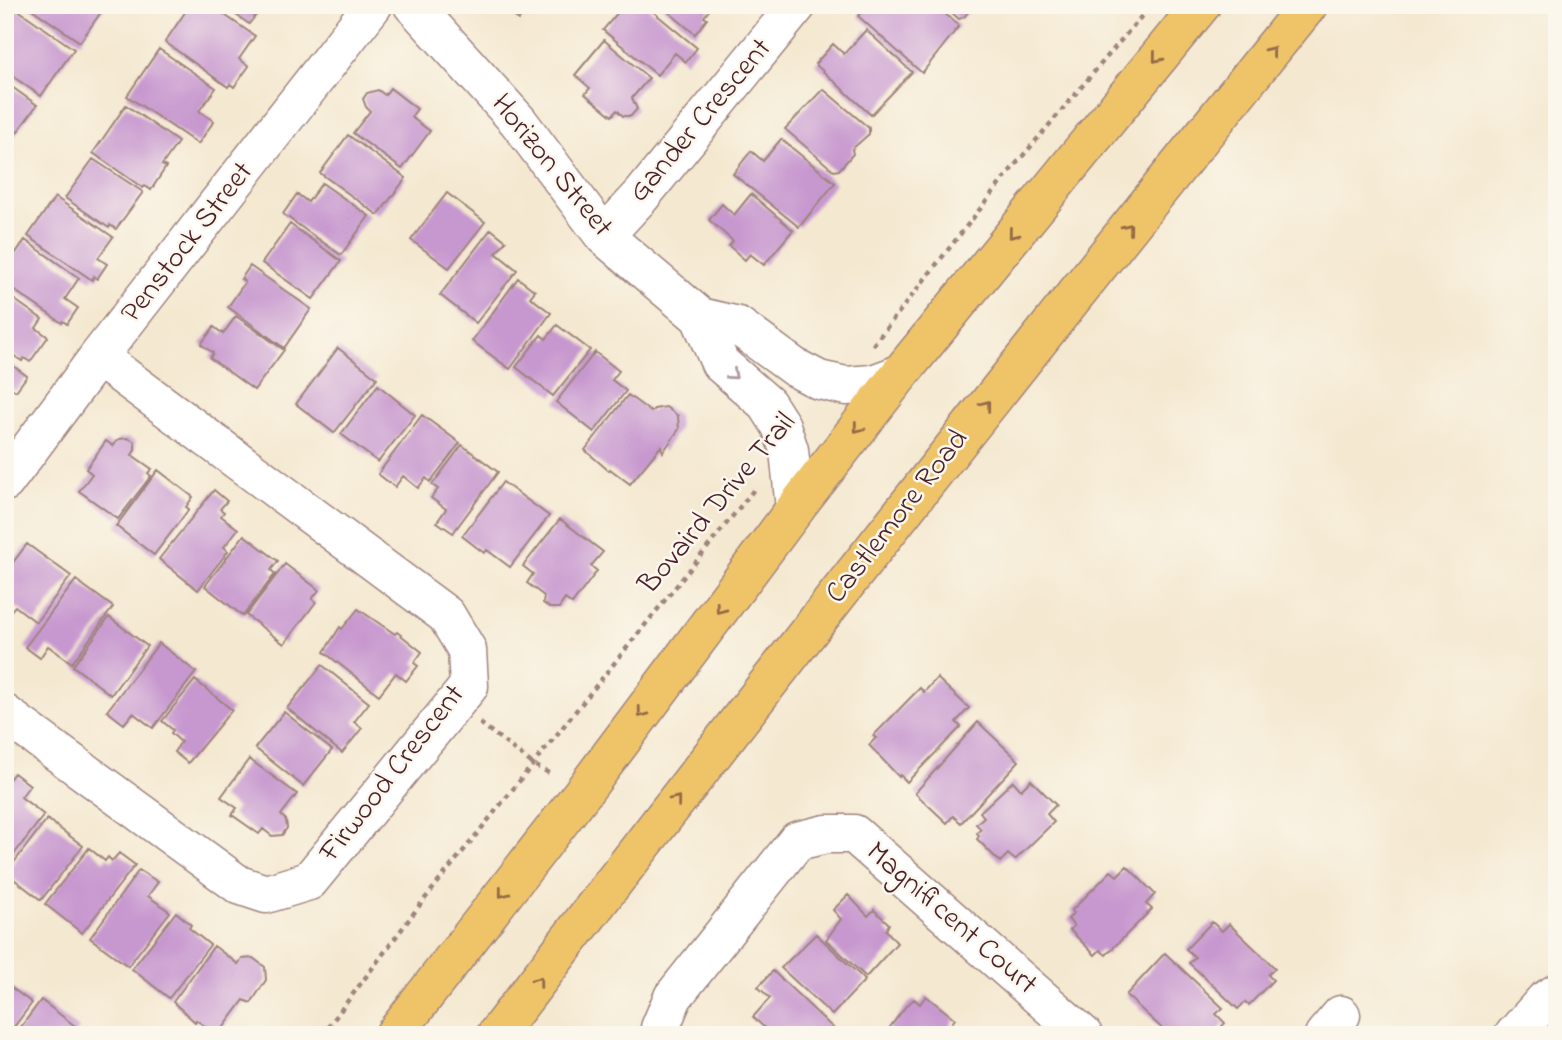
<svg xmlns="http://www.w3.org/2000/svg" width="1562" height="1040" font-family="'Indie Flower',sans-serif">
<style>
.building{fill:#c798cf}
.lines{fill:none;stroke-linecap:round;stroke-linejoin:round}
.minor-casing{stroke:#9f847e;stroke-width:41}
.major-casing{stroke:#9f847e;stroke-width:41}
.path{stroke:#9f847e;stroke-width:4.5;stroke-dasharray:5 5;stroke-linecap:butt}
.minor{stroke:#fff;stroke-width:38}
.major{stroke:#efc469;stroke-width:38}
.oneway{stroke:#946947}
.oneway2{stroke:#ae9aa0}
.labels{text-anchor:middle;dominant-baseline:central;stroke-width:5;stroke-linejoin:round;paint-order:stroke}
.street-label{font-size:30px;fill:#4a1f2b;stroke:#fbf7ec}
</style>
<rect width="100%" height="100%" fill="#fbf7ec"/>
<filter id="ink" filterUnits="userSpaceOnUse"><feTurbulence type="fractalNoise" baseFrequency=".0143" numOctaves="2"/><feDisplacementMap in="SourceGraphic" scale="14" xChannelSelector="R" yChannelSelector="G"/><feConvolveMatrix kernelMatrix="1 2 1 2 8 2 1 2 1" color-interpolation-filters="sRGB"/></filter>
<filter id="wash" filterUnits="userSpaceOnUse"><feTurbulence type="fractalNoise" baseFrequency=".00686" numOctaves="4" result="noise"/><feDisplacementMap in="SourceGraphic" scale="28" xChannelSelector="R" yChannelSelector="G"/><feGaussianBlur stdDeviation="1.57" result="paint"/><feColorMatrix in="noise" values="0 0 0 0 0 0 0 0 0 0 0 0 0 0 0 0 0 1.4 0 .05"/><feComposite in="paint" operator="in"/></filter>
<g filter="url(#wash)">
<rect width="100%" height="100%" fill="#f4e8d0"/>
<g id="blocks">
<path class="building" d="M26 5H106L80 42Z
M190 5H210L255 36 239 59 249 66 234 87 230 84 228 87 165 42Z
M222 5H264L249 24Z
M500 5H535L526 17 523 14 519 20Z
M624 5H645L697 48 686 62 675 53 657 75 603 30Z
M660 5H713L704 17 707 19 695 34Z
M867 5H935L959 26 922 73 858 16Z
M943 5H974L964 17 959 19Z
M14 7 74 49 41 96 5 71V20Z
M866 30 912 72 871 115 815 64 833 44 844 54Z
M604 40 649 78 632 98 637 109 631 116H623L617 110 612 116 585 94 590 88 575 75Z
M159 49 216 88 199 111 214 121 198 144 127 96Z
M5 82 37 105 5 149Z
M390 88 417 109 411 117 430 131 402 169 353 133 370 111 366 107 363 99 367 93 378 90 385 95Z
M823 89 869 128V134L852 149 853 154 839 170 834 171 785 129Z
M126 105 178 142 162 165 166 167 151 190 145 186 143 188 93 153Z
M348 135 406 178 378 215 320 173Z
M781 139 835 183 799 227 733 174 751 151 763 161Z
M93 159 143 192 116 229 110 225 109 228 65 198Z
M322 183 369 216 341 255 283 214 297 194 308 202Z
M447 193 485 222 449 268 411 240Z
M751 194 793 230 764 265 750 254 745 260 729 246 733 241 709 220 722 204 734 215Z
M55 197 113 237 98 258 107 264 97 279 94 276 92 280 28 236Z
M290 224 341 261 313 299 262 263Z
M491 229 506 241 496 253 517 270 476 323 440 295Z
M25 240 79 278 65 299 78 308 67 324 63 321 62 323 5 284V268Z
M250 266 311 309 284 348 228 307 245 282 241 279Z
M518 278 535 291 530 297 551 313 510 369 472 341Z
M5 293 42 319 36 328 48 337 30 362 24 358 22 361 5 350Z
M236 316 284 350 254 390 210 358 213 353 201 344 214 327 223 334Z
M557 325 590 350 553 396 516 367 541 335 546 339Z
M338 348 377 378 334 433 296 404Z
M595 352 619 371 612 380 626 391 594 432 556 402Z
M5 360 27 376 16 391 11 388 9 391 5 389Z
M378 385 415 415 378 462 341 434Z
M628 395 651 412 654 409 666 407 678 416 679 429 663 452 661 446 630 484 610 469 609 471 585 450Z
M422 415 460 443 430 482 426 478 418 488 403 476 395 487 378 474Z
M128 438 135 442V450L132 455 152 469 148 473 151 476 118 519 79 491 92 474 86 469 106 441 113 446 119 439Z
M462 445 498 472 453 533 437 522 446 509 431 498 438 489 432 485Z
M158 470 193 497 186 507 189 509 154 555 116 526Z
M503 482 549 516 510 567 487 550 484 553 462 536Z
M214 490 227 501 220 509 224 512 221 516 238 529 224 547 228 551 198 590 159 559Z
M560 519 603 552 591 566 597 571 572 604 565 599 559 608H550L543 603 544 596 527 583 533 574 523 566Z
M244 535 278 561 271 570 275 574 243 616 205 586Z
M27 544 71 576 36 622 15 606 8 614 5 612V573Z
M285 564 319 590 312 599 316 602 284 644 246 615Z
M76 580 113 607 72 663 48 646 40 658 25 647Z
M358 609 395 634 397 632 422 652 414 663 418 666 406 681 396 673 379 695 324 652 340 627 342 629Z
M109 617 147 646 111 695 73 666Z
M159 643 196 672 153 728 133 713 124 724 107 711Z
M322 665 369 703 354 722 362 728 342 753 287 708Z
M937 678 969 708 956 722 961 727 907 782 900 775 899 777 869 745 876 738 873 736 920 688 924 692Z
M195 680 232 710 188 763 174 752 181 742 171 733 173 730 162 721Z
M284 712 332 750 303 786 255 748Z
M978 722 1019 761 961 823 953 816 947 823 915 793Z
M249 759 297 794 281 815 286 820 287 828 282 835 272 836 263 829 259 834 232 815 237 808 221 797Z
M14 773 30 785 21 797 44 815 5 866V785Z
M1031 780 1056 805 1047 814 1054 822 1015 860 1008 854 1000 862 977 839 979 836 977 833 981 829 976 824 984 817 980 812 1013 781 1021 790Z
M47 819 83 846 41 900 6 873Z
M89 848 105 861 108 857 112 861 119 853 135 865 82 933 45 904Z
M1127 866 1155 894 1146 904 1152 909 1106 955 1100 950 1095 955 1070 930 1074 926 1068 919 1074 913 1071 911 1111 871 1117 876Z
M139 870 158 882 148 896 170 912 128 966 90 938Z
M848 895 868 916 874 910 889 924 886 930 897 943 866 977 826 940 841 919 833 910Z
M176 912 191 925 189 928 210 945 169 998 132 969Z
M1212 922 1222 931 1229 924 1275 968 1268 975 1273 980 1249 1005 1245 1002 1238 1009 1189 963 1195 957 1186 949Z
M816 934 865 980 832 1015 781 968Z
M214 946 238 964 242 959 253 958 265 967 266 980 251 1003 244 1000 218 1035 196 1020 195 1022 173 1002Z
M1165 953 1223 1008 1216 1014 1225 1023 1214 1035H1169L1126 995Z
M773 971 833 1028 827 1035H772L753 1017 770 998 758 987Z
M5 983 32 1003 8 1035H5Z
M926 996 955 1019 950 1026 958 1032 956 1035H884L906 1006 914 999 920 1004Z
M41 1000 79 1029 75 1035H15Z"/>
</g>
</g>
<g filter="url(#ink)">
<use href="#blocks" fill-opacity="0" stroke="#9f847e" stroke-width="2"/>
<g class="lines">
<g class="minor-casing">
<path id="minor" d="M413 5 518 121 604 236 700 317 738 326 794 367 819 380 846 386 873 384 900 374
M604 236 642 195 797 5
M700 317 720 363 767 404 781 426 789 450 795 509
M5 482 98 357 373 5
M5 714 239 885 266 894 309 881 469 686 467 650 446 615 98 357
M660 1035V1028L673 997 797 841 826 834H854L1083 1035
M1324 1035 1341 1015
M1514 1035 1544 1001 1557 993"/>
</g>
<g class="major-casing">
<path id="major" d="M394 1035 583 792 795 509 900 374 1201 5
M496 1035C762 687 1033 345 1308 5"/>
</g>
<path class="path" d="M873 345 1010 171 1151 5
M480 723 534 765 553 775
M322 1035 423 901 756 487"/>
<use href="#minor" class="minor"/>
<use href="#major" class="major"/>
</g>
<defs><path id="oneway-chevron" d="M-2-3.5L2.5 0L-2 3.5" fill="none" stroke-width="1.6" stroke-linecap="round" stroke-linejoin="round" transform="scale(1.75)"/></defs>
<g class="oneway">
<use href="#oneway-chevron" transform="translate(1271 51) rotate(-51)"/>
<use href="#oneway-chevron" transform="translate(1157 58) rotate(129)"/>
<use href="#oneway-chevron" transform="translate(1128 228) rotate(-51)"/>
<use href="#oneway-chevron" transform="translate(1013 234) rotate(129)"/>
<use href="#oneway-chevron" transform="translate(986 405) rotate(-52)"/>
<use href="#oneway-chevron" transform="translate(858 428) rotate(128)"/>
<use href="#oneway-chevron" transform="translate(720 609) rotate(127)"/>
<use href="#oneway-chevron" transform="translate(642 713) rotate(127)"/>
<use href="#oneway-chevron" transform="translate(676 800) rotate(-52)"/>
<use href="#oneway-chevron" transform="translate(503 893) rotate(128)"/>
<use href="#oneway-chevron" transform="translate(538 981) rotate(-53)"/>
</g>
<use class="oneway2" href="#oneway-chevron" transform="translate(733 375) rotate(41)"/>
</g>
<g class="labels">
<g class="street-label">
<text transform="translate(701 121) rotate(-50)">Gander Crescent</text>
<text transform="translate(551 166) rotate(51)">Horizon Street</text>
<text transform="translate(188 243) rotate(-52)">Penstock Street</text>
<text transform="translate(718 504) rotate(-50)">Bovaird Drive Trail</text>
<text transform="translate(898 517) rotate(-52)">Castlemore Road</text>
<text transform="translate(393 774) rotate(-52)">Firwood Crescent</text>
<text transform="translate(951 919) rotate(41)">Magnificent Court</text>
</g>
</g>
<rect width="1562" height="1040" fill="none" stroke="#fbf7ec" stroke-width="28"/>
</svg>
